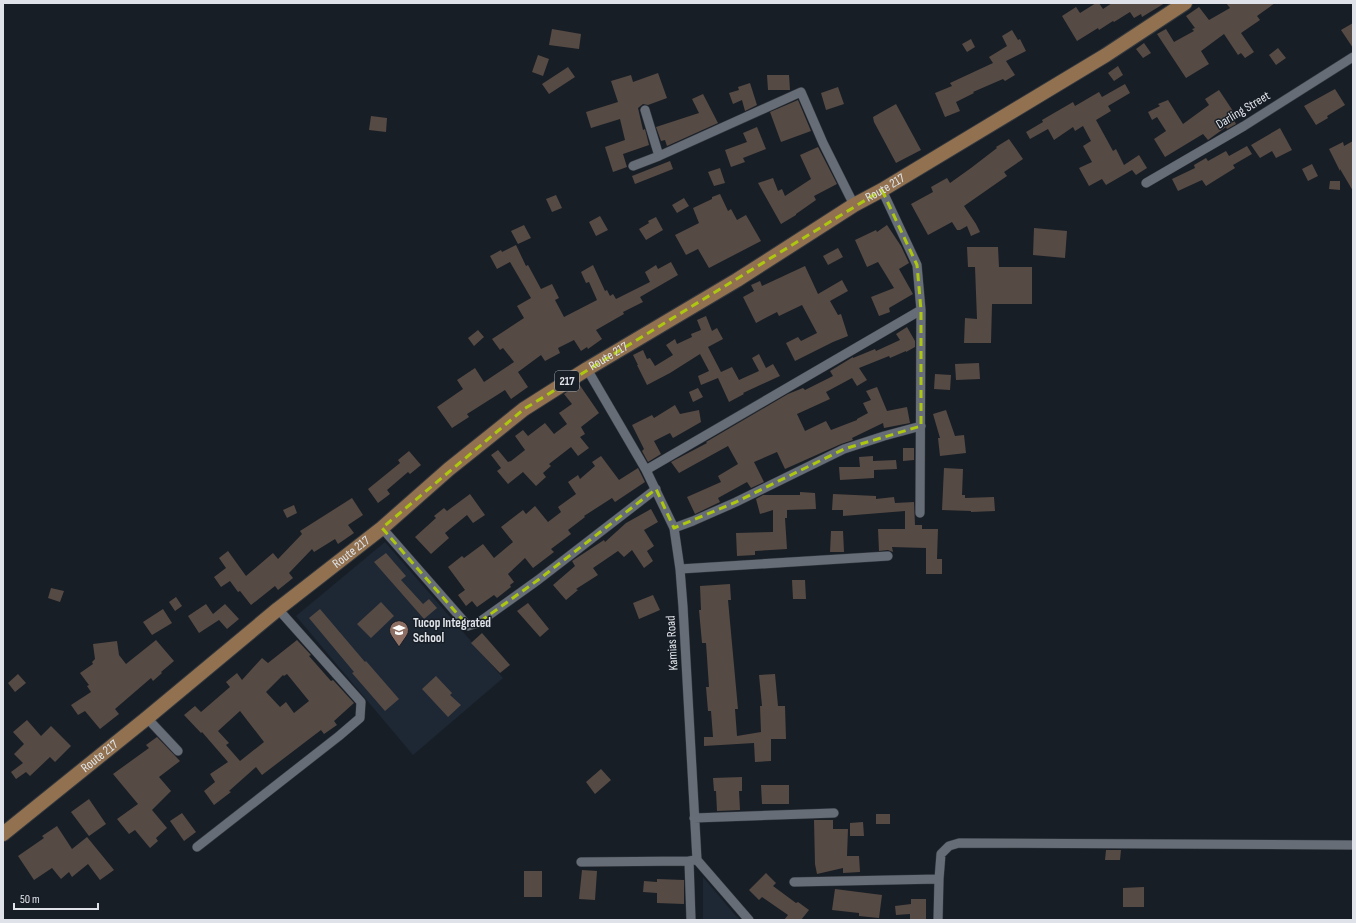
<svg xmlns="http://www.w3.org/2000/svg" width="1356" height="923" font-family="'Sofia Sans Condensed',sans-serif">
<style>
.built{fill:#1e2835}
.building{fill:#564a44;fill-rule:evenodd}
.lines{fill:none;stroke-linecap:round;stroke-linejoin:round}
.street-casing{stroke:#34383f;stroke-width:10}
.primary-casing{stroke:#34383f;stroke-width:16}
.street{stroke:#666d77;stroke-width:9}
.primary{stroke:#91714f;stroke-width:14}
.marked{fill:none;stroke:#adc610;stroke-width:3;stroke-dasharray:8 5;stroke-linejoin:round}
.labels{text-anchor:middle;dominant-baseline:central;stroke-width:3;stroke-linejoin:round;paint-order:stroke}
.shield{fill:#181e26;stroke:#a3a8ae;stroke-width:1}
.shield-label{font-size:12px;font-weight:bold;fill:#dfe3e9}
.street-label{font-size:13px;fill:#dfe3e9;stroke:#181e26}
.poi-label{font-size:13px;font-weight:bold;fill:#dfe3e9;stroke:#181e26;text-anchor:start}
</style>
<rect width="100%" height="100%" fill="#181e26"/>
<path class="built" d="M385 542 503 678 413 755 296 616Z
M703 877 736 916 740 920H703Z"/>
<path class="building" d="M1096 3H1099L1103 9 1112 3H1165L1142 17 1141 14 1134 18 1130 12 1114 22 1113 21 1099 30 1098 28 1077 41 1062 16 1076 7 1080 13Z
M1226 3H1275L1257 16 1260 20 1241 33 1254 52 1245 58 1241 53 1238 55 1224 34 1201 51 1209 64 1186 78 1157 34 1166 29 1174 42 1194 31 1192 29 1195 28 1186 16 1199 7 1209 20 1230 8Z
M1353 23V48L1341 30Z
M552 29 581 34 579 49 549 45Z
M1012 30 1018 40 1020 39 1026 51 1006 61 1015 75 1005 81 1003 79 973 92 974 93 956 102 960 111 945 117 935 93 952 86 950 83 993 63 989 57 1007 46 1002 36Z
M971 39 975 47 967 52 962 44Z
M1144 43 1151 53 1143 58 1136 49Z
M1278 48 1286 58 1276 65 1269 55Z
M538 55 549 59 543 76 532 72Z
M1118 66 1123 75 1114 81 1108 73Z
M568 67 575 77 549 94 542 84Z
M658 73 667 98 648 105 643 104 638 108 643 130 645 129 649 145 623 154 627 167 613 172 605 147 625 140 620 119 591 128 586 112 618 102 611 81 631 75 633 82Z
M767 75H789L790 90H768Z
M750 83 757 105 745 111 742 100 733 104 729 93 739 90 738 87Z
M1125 84 1130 93 1108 106 1111 111 1096 120 1113 151 1116 149 1124 165 1139 155 1147 168 1136 175 1132 170 1106 185 1102 179 1089 186 1079 168 1092 162 1083 146 1091 141 1083 126 1075 131 1073 127 1054 140 1048 129 1030 139 1026 132 1043 122 1042 120 1073 102 1075 106 1099 92 1102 97Z
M838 87 844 104 826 110 821 93Z
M1335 89 1345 105 1327 116 1328 118 1316 125 1304 106Z
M1219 90 1235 114 1232 116 1236 124 1227 129 1226 127 1208 140 1203 134 1165 157 1154 139 1166 131 1157 117 1152 120 1148 112 1160 106 1158 104 1168 100 1183 124 1209 105 1205 99Z
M703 94 718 123 667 146 665 140 661 141 656 127 699 113 692 99Z
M798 100 811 131 781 142 770 112Z
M896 104 921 150 896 163 874 122 873 117Z
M371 116 387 118 386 132 369 130Z
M757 127 766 149 743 158 745 162 731 167 725 150 747 142 743 133Z
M1280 128 1292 150 1276 158 1272 151 1260 158 1251 145Z
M1009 139 1023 159 1004 172 1007 176 964 206 976 224 980 232 971 236 967 226 960 230H957L952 222 928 235 911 204 933 192 931 187 947 178 950 183 971 168 997 148 996 147Z
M1353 141V191L1340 169V171L1329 149 1343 142 1344 146Z
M1247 146 1252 154 1233 165 1235 168 1206 186 1202 180 1178 191 1172 179 1195 168 1194 165 1206 158 1208 161 1226 151 1229 156Z
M818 147 837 184 814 196 816 200 796 214V215L781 224 758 183 773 178 778 191 782 189 785 196 811 179 800 155Z
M670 161 673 169 635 184 632 176Z
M1312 164 1318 176 1308 181 1302 169Z
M720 168 725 183 714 186 708 172Z
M1330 181H1340V190L1329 189Z
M720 194 728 211 731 209 737 220 746 215 761 241 709 268 698 249 686 255 675 235 699 223 693 208 712 199V197Z
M556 195 562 208 552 212 546 199Z
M684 198 689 206 677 213 672 205Z
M600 216 608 230 596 236 589 222Z
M656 217 663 230 646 240 639 229 649 223 648 221Z
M524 225 531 238 518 244 511 231Z
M887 225 901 246 909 263 899 269 913 294 889 308 890 312 879 316 871 297 894 288 878 262 867 267 855 240 876 230 877 232Z
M1034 228 1067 231 1065 258 1033 255Z
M516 245 526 266 528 265 541 289 552 284 559 298 555 300 564 317 597 300 589 282 586 283 581 272 593 265 605 291 607 290 610 296 613 294 616 299 650 282 645 272 656 265 658 269 671 262 678 275 640 297 643 302 623 312 624 314 596 330 602 339 588 349 587 347 581 351 574 340 558 348 560 353 545 361 541 355 518 372 528 387 511 399 505 390 467 414 469 417 452 428 437 407 463 389 457 380 475 368 484 382 514 362 503 348 500 350 492 339 524 318 517 306 531 298 510 262 497 269 490 256 501 250 502 252Z
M967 247H998L999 267H1032V304H992L991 343H964L965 318 977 319 975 267H968Z
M838 248 843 257 828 265 823 256Z
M805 266 818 294 842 280 848 291 830 301 838 315 841 314 848 336 833 342 795 361 786 343 798 337 801 341 817 333 802 305 779 316 777 312 756 323 743 297 754 291 751 285 760 281 762 286Z
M706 316 712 331 717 328 723 339 708 347 721 372 732 367 739 380 759 371 752 358 759 354 766 368 773 364 780 376 743 393 744 394 729 402 718 378 701 385 698 376 709 371 700 354 670 373 647 385 637 365H638L633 355 643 350 647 359 650 358 655 366 673 355 666 345 675 339 677 344 692 337 691 334 701 330 697 320Z
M907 327 915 341V347L906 352V351L890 358 889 356 859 368 867 380 857 386 852 378 826 392 830 399 797 414 805 431 826 421 831 430 857 420V419L868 413 863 403 871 400 866 391 877 387 887 411 907 407 910 423 884 428 883 423 852 438 853 440 841 444 785 469 777 452 754 462 764 482 751 488 747 482 718 498 720 502 695 514 687 497 721 482 718 476 738 464 728 446 679 473 671 462 707 443 706 442 788 394 803 388 805 390 833 376 830 371 853 357V358L875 349 876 351 900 340 896 334Z
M478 330 484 337 474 346 468 338Z
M979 363 980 379 956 380 955 364Z
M935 374 951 375 950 390 934 389Z
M579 384 599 413 581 427 585 434 580 437 589 448 578 456 571 447 549 464 551 466 543 473 546 477 536 486 523 472 508 484 497 471 501 468 491 455 498 450 508 462 511 461 525 450 515 436 523 430 528 436 545 423 554 434 567 424 559 413 572 404 564 394Z
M698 388 703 397 693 402 689 392Z
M675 405 680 414 699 410 701 422 673 438 670 433 654 441 661 454 648 462 642 451 644 449 632 425 652 415 654 418Z
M946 410 955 436 964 435 966 453 940 456 938 438H940L933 414Z
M903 448H914V460L903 461Z
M409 451 421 465 410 474 408 472 387 490 390 494 378 503 368 489 400 463 398 460Z
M601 456 619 480 638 468 645 482 615 502 612 498 584 516 585 517 568 530 571 534 551 549 554 552 533 568 525 558 508 574 514 582 510 585 511 587 497 598 494 595 477 607 472 601 466 606 458 595 465 590 448 567 462 556 464 558 483 544 494 558 513 542 501 527 523 510 526 514 535 506 548 522 561 512 558 507 576 494 568 482 578 475 580 479 595 466 592 462Z
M873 456V461L896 460 897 469 874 470V478L840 480 839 467H860L859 457Z
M944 468 963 469 962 495H965V498L994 497 995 511 971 512V511L942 510Z
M800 492 815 493 816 509 787 510V518H785L787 549 755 551V555L737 556 736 533 773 532V510L760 514 756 499 763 495H800Z
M470 494 485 515 473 523 467 515 445 533 449 538 431 554 415 537 436 518 434 516 444 508 447 511Z
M833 494 876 496V499L894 497 895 503 914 502 915 525H922V529H938L937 559H942V574H926V548L892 547 893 552 888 550 879 551 878 529H905V511L843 516V510H832Z
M352 498 363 515 348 525 354 533 338 544 335 539 314 552 312 549 289 573 293 578 278 590 275 586 251 605 240 591 238 592 230 581 221 587 214 577 226 568 219 558 228 551 246 576 273 553 278 559 302 534 300 531Z
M294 505 297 513 287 518 283 510Z
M651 509 658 522 644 530 654 546 647 551 653 561 644 568 632 550 624 557 618 551 593 568 598 575 576 589 578 590 566 600 553 585 575 566 572 561 604 540 605 542 626 523Z
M831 531H843L844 552H830Z
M386 553 406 576 401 580 423 604 429 599 437 608 424 619 374 562Z
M792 580H805L806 599H793Z
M730 584 731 600H728L738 709H735L737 736 761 732 760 706H762L759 675 775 674 778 706H785L786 739H771V761L755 762 754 743 704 746V737H713L711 711H708L706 687H709L706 643H702L699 610H701L700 586Z
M51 588 64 591 60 602 48 598Z
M653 595 660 610 639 619 633 603Z
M176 597 182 606 175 611 169 602Z
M381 602 394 616 371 638 357 624Z
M528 603 549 629 540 637 517 611Z
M206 604 213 614 225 604 239 619 227 629 219 620 199 633 188 616Z
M163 609 172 623 152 635 143 622Z
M320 609 365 662 366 661 399 699 385 711 352 673 354 672 309 618Z
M482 633 510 665 500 673 471 643Z
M156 640 174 661 161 672 162 673 153 681 151 678 115 709 119 714 100 729 85 711 78 715 71 705 91 692 87 686 89 685 80 673 93 664 92 662 95 659 93 644 117 641 119 655 126 664Z
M297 640 311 655 309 656 331 681 333 680 354 703 334 721 337 725 324 734 321 730 262 775 256 767 229 791 231 792 214 805 204 791 215 782 210 774 228 762 202 732 201 733 184 715 195 706 201 712 230 687 226 682 237 673 242 680 262 658 268 663ZM287 674 309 701 294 713 286 702 280 707 266 692 283 675 284 676ZM240 711 264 742 240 761 226 745 229 743 218 731Z
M18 674 26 683 15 692 8 683Z
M436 676 452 693 450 695 461 705 448 717 422 689Z
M27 720 41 736 51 726 71 746 55 762 50 757 30 776 26 772 16 779 11 772 23 763 14 754 24 744 13 732Z
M157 737 180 761 159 777 171 791 152 810 167 828 156 838 158 841 150 848 135 830 129 834 117 819 138 804 113 774 149 748 146 745Z
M601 769 611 780 595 794 586 782Z
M742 777V791H739L740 810 717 811 716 791H714L713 778Z
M761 785H789V804H762Z
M89 799 106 824 89 836 71 812Z
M182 813 196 832 184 841 170 821Z
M876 814H890V824H876Z
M814 820H833V829H848L847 856H859L860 872 843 873V868L817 874 815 864Z
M863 822 864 836H850V823Z
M57 826 72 849 87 837 114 870 100 880 88 864 72 877 69 872 61 879 52 868 34 880 18 856 44 838 42 836Z
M1106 850H1121L1120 860H1105Z
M582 870 597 871 595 900 579 899Z
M524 871H542V897H524Z
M766 873 776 883 773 886 796 903 798 902 809 910 801 920H784L788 915 762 897 759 900 749 890Z
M657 879 684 880V904L657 903V893L643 892 644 881 657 882Z
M1144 887V907H1123V888Z
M835 889 882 895 879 918 859 916V913L832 910Z
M911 899H926V920H910V914L896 915 895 906 911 904Z"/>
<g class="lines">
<g class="street-casing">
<path id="street" d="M645 110 659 156
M633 166 659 156 801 92 823 143 854 205
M1146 183 1244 126 1353 57
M882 190 917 265 921 310 920 513
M587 369 646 470 674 528 680 569 683 607 697 860 749 920
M646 470 921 310
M382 528 468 626 478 623 538 580 656 489
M674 528 693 521 736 502 844 449 884 436 921 426
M680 569 888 556
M147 718 178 751
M694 818 834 813
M197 847 339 736 360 718 361 702 278 609
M581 862 689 861
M794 882 939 879
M691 920 689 861 695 860
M938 920 939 879 941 854 949 846 959 843 1353 845"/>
</g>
<g class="primary-casing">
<g id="primary">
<path id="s1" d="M3 834 147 718 278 609 382 528 449 469 524 409 587 369 737 280 854 205 882 190 1106 55 1185 3"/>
</g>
</g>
<use href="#street" class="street"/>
<use href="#primary" class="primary"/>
</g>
<path class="marked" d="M882 190 917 265 921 310V426L844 449 736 502 674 528 656 489 538 580 478 623 468 626 382 528 524 409Z"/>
<defs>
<g id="school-pin" transform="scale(1)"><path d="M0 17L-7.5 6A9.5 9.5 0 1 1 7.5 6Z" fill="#8d6e63" stroke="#181e26"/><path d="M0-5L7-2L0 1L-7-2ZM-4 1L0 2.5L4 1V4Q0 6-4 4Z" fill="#fff"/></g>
</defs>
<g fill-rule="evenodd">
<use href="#school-pin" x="399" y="630"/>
</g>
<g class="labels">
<rect class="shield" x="555" y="371" width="24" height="20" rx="3"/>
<g class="shield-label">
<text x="567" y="381">217</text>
</g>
<g class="street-label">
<text transform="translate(1243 110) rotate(-31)">Darling Street</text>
<text stroke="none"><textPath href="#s1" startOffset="1096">Route 217</textPath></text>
<text stroke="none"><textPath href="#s1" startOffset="772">Route 217</textPath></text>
<text stroke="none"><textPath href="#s1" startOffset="448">Route 217</textPath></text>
<text transform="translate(672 643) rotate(-93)">Kamias Road</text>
<text stroke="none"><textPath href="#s1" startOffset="124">Route 217</textPath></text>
</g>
<g class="poi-label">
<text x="413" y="623">Tucop Integrated<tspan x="413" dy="15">School</tspan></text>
</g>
</g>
<rect width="1356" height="923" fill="none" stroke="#dfe3e9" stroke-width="8"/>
<path d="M14 903v6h84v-6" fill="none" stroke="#dfe3e9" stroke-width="2"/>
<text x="20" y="903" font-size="12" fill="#dfe3e9" stroke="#181e26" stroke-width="3" paint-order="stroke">50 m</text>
</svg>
